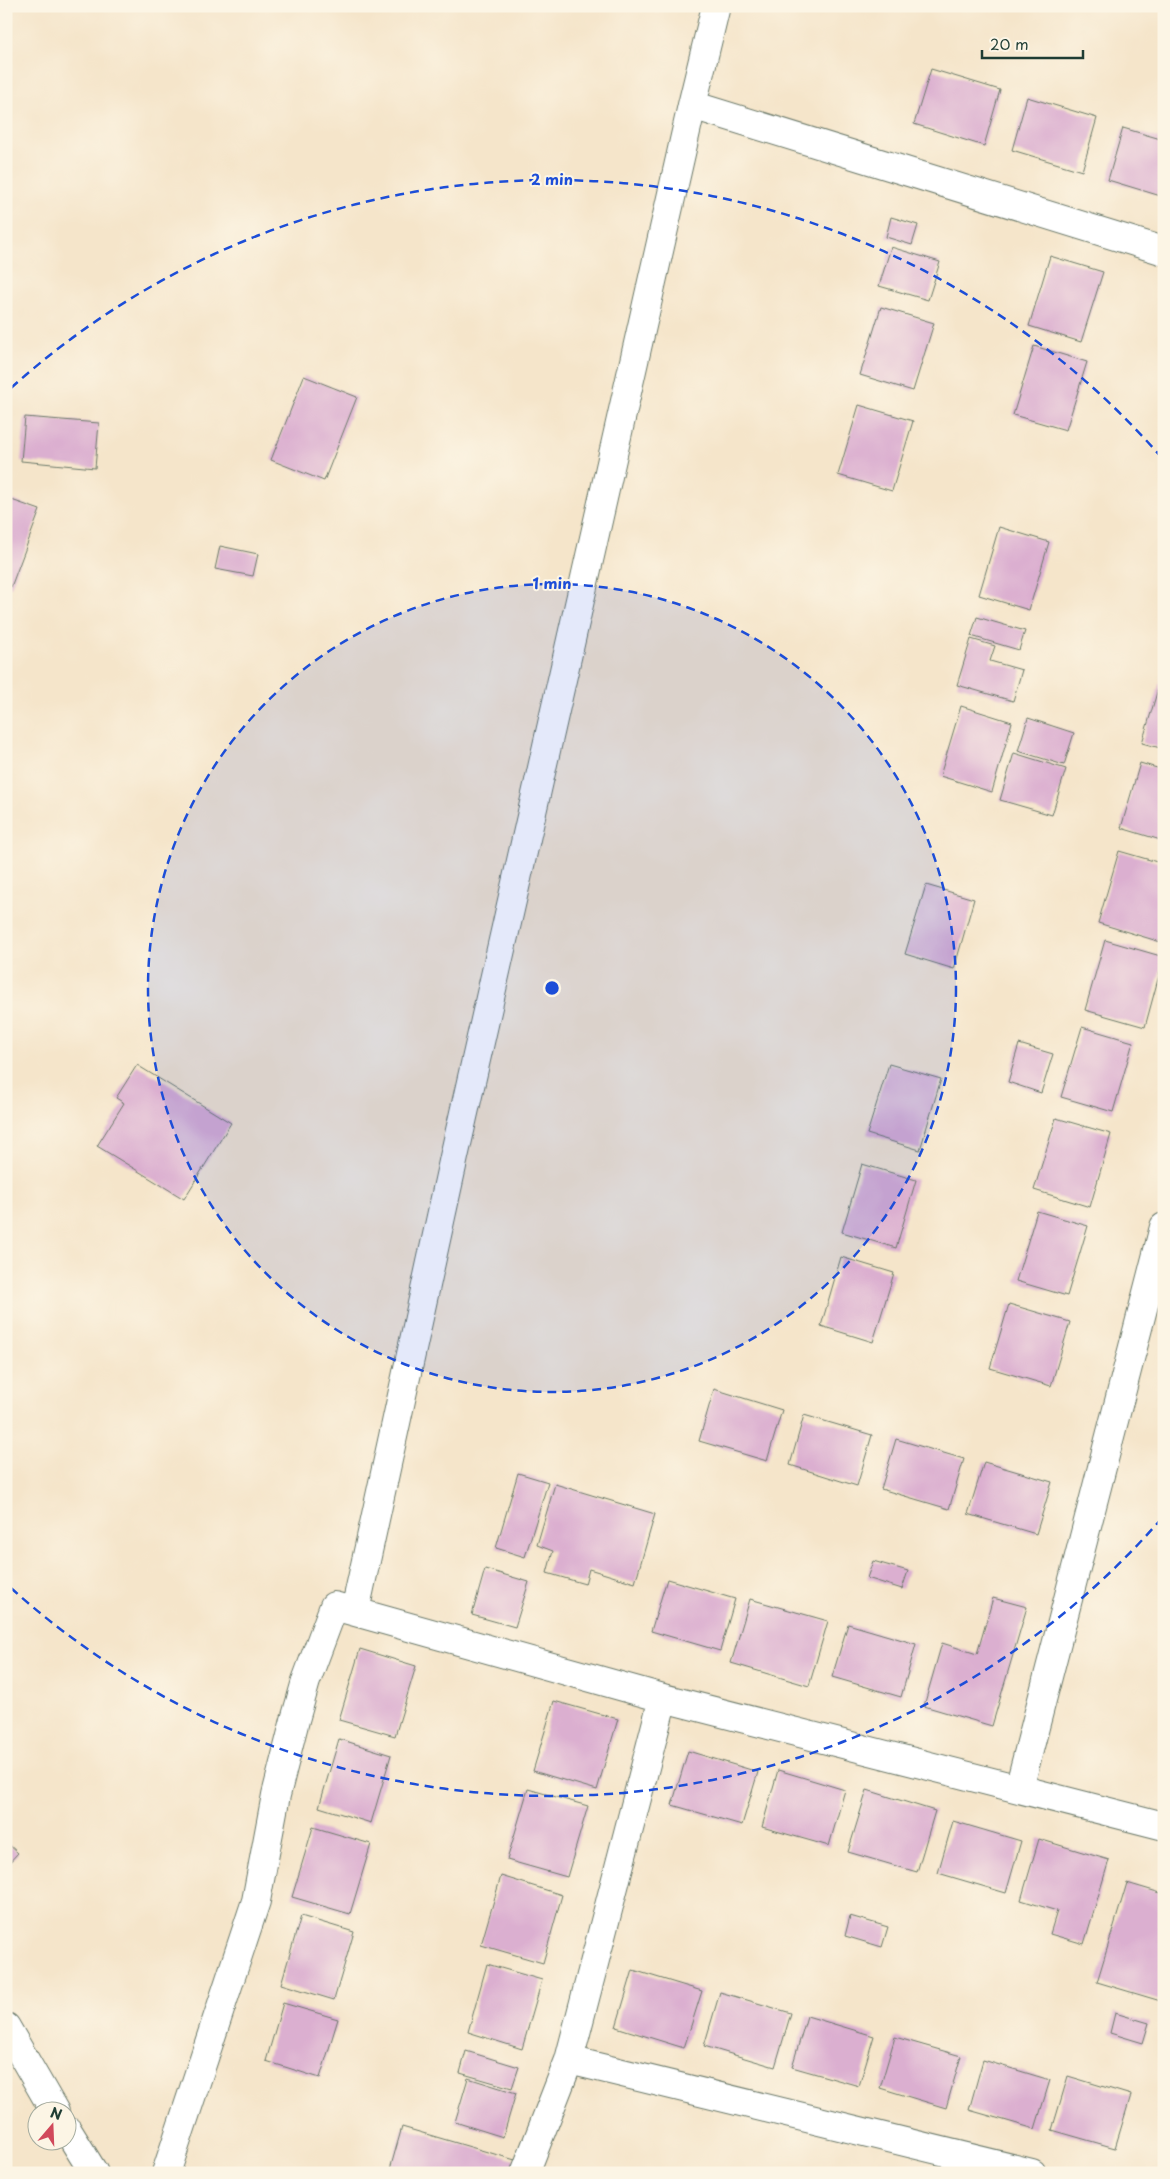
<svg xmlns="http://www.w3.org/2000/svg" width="1170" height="2179" font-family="'Playpen Sans',sans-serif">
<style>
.building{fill:#dbafd0}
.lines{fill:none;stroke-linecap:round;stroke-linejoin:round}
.minor-casing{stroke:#6a7868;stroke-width:30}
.tertiary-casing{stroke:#6a7868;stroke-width:30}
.minor{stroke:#fff;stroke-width:28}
.tertiary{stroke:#fff;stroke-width:28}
.ring{fill:none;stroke:#1d4ed8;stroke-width:2.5;stroke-dasharray:9 6}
.centre{fill:#1d4ed8;stroke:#fcf5e5;stroke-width:2.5}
.ring-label{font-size:15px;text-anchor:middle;font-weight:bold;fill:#1d4ed8;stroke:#fcf5e5;stroke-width:4;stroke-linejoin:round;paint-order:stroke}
</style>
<rect width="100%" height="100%" fill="#fcf5e5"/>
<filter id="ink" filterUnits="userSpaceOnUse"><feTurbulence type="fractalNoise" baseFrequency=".02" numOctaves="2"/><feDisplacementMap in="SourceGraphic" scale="10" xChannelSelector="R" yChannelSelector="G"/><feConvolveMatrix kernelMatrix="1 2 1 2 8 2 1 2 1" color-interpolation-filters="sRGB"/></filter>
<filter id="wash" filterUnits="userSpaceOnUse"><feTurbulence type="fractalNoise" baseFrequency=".0096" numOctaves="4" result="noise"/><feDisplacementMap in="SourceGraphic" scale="20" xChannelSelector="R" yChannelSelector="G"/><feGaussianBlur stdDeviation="1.12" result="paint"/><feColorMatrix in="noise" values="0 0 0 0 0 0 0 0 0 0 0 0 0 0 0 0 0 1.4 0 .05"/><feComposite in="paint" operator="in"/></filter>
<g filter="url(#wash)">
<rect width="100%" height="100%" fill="#f5e5ca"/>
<g id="blocks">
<path class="building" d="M931 69 1000 90 984 146 914 124Z
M1027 97 1097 118 1082 171 1012 150Z
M1123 128 1164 140V197L1108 180Z
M891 217 918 225 912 245 886 237Z
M891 247 940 262 928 300 879 286Z
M1050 256 1103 272 1081 342 1029 326Z
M881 307 934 323 913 391 860 375Z
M1034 346 1087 362 1066 430 1013 415Z
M304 376 357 397 324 481 271 460Z
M859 405 913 421 892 491 838 475Z
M25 417 99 423 95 468 21 461Z
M6 498 40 510 11 587 6 585Z
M999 527 1049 542 1029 610 979 595Z
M220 546 258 554 253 576 215 569Z
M977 617 1025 631 1019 650 971 636Z
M971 639 995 646 990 661 1022 670 1013 701 957 685Z
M1163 672H1164V749L1142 743Z
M961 706 1012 722 992 792 940 776Z
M1028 718 1074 733 1064 765 1018 751Z
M1014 753 1066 769 1052 815 1000 800Z
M1140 763 1164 770V841L1121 828Z
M1119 851 1164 864V943L1098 923Z
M926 885 974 899 954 969 905 954Z
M1105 940 1164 957 1145 1027 1085 1010Z
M1082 1027 1133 1042 1113 1112 1061 1097Z
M1019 1044 1053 1054 1041 1093 1008 1082Z
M889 1064 941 1079 920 1150 867 1134Z
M137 1065 231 1123 184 1199 97 1146 124 1103 116 1098Z
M1056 1118 1111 1134 1090 1207 1034 1190Z
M862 1164 916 1180 896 1248 842 1232Z
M1037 1211 1088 1226 1067 1296 1016 1281Z
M841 1257 894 1273 873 1342 821 1326Z
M1009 1304 1070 1322 1051 1386 990 1368Z
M714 1389 782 1410 767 1461 699 1441Z
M804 1415 872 1435 857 1486 790 1465Z
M896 1439 964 1459 949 1509 881 1489Z
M984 1462 1052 1482 1036 1534 968 1514Z
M518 1473 548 1482 525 1557 496 1548Z
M555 1484 655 1514 635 1583 589 1569 585 1584 547 1573 553 1551 537 1545Z
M873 1561 908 1571 902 1589 867 1578Z
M485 1569 529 1582 515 1627 472 1615Z
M667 1579 735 1599 720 1651 651 1631Z
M993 1598 1027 1607 992 1726 924 1706 942 1643 977 1654Z
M750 1599 828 1621 809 1686 731 1663Z
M848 1624 916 1644 901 1697 832 1677Z
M360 1649 416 1666 395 1736 339 1720Z
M554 1701 618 1719 597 1790 533 1771Z
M339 1739 391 1755 371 1823 319 1807Z
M688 1751 758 1772 742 1825 672 1805Z
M778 1770 845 1790 829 1846 762 1827Z
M528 1789 588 1806 567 1877 507 1860Z
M867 1790 935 1811 917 1872 848 1852Z
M953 1821 1021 1841 1006 1893 938 1873Z
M313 1827 371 1844 350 1914 292 1897Z
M1039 1839 1109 1860 1084 1944 1050 1934 1057 1911 1021 1900Z
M6 1842 18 1853 6 1866Z
M501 1876 562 1895 543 1963 481 1945Z
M1127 1883 1164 1894V2002L1097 1982Z
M301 1916 354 1932 334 2000 281 1984Z
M850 1916 888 1927 882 1947 845 1936Z
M487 1964 542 1980 522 2049 468 2032Z
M633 1970 702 1991 684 2048 616 2027Z
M720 1992 791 2013 775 2067 704 2046Z
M283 2003 338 2019 320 2078 266 2061Z
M1115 2013 1149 2023 1143 2043 1110 2033Z
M807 2016 874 2036 859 2086 792 2067Z
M895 2037 961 2056 946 2108 880 2088Z
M466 2051 519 2067 512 2088 460 2073Z
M983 2060 1050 2080 1035 2129 969 2110Z
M1068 2076 1131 2095 1115 2148 1052 2130Z
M468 2078 516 2093 503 2137 455 2122Z
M402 2127 515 2160 511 2173H389Z"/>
</g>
</g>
<g filter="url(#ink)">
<use href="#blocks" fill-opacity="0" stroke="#6a7868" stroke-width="1"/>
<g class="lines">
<g class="minor-casing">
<path id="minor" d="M692 105 1164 251
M355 1611 454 1157 692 105 716 6
M1019 1789 1164 1227
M569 2060 1032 2173
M166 2173 256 1901 276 1795 295 1720 306 1681 334 1606 663 1698 1164 1826
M525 2173 569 2060 663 1698"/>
</g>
<g class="tertiary-casing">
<path id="tertiary" d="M6 2027 55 2112
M68 2131 94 2173"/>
</g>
<use href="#minor" class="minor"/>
<use href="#tertiary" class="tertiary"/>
</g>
</g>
<circle cx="552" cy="988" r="404" fill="#1d4ed8" fill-opacity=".12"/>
<g class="ring">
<circle cx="552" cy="988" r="404"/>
<path d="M1162 1518A808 808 0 0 1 11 1588M11 388A808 808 0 0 1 1162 458"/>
</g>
<circle cx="552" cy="988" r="8" class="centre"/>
<g class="ring-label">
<text x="552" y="185">2 min</text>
<text x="552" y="589">1 min</text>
</g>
<rect width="1170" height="2179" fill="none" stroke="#fcf5e5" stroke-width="25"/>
<g transform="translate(52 2126) rotate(19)"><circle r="24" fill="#fcf5e5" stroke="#a4ab9e"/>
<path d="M0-4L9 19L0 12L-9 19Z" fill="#d1495b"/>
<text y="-8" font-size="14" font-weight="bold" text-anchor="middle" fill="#1f3d34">N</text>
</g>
<path d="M982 50v8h101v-8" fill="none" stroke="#1f3d34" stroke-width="2.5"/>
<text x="990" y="50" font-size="15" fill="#1f3d34" stroke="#fcf5e5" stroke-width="4" paint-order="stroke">20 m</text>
</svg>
